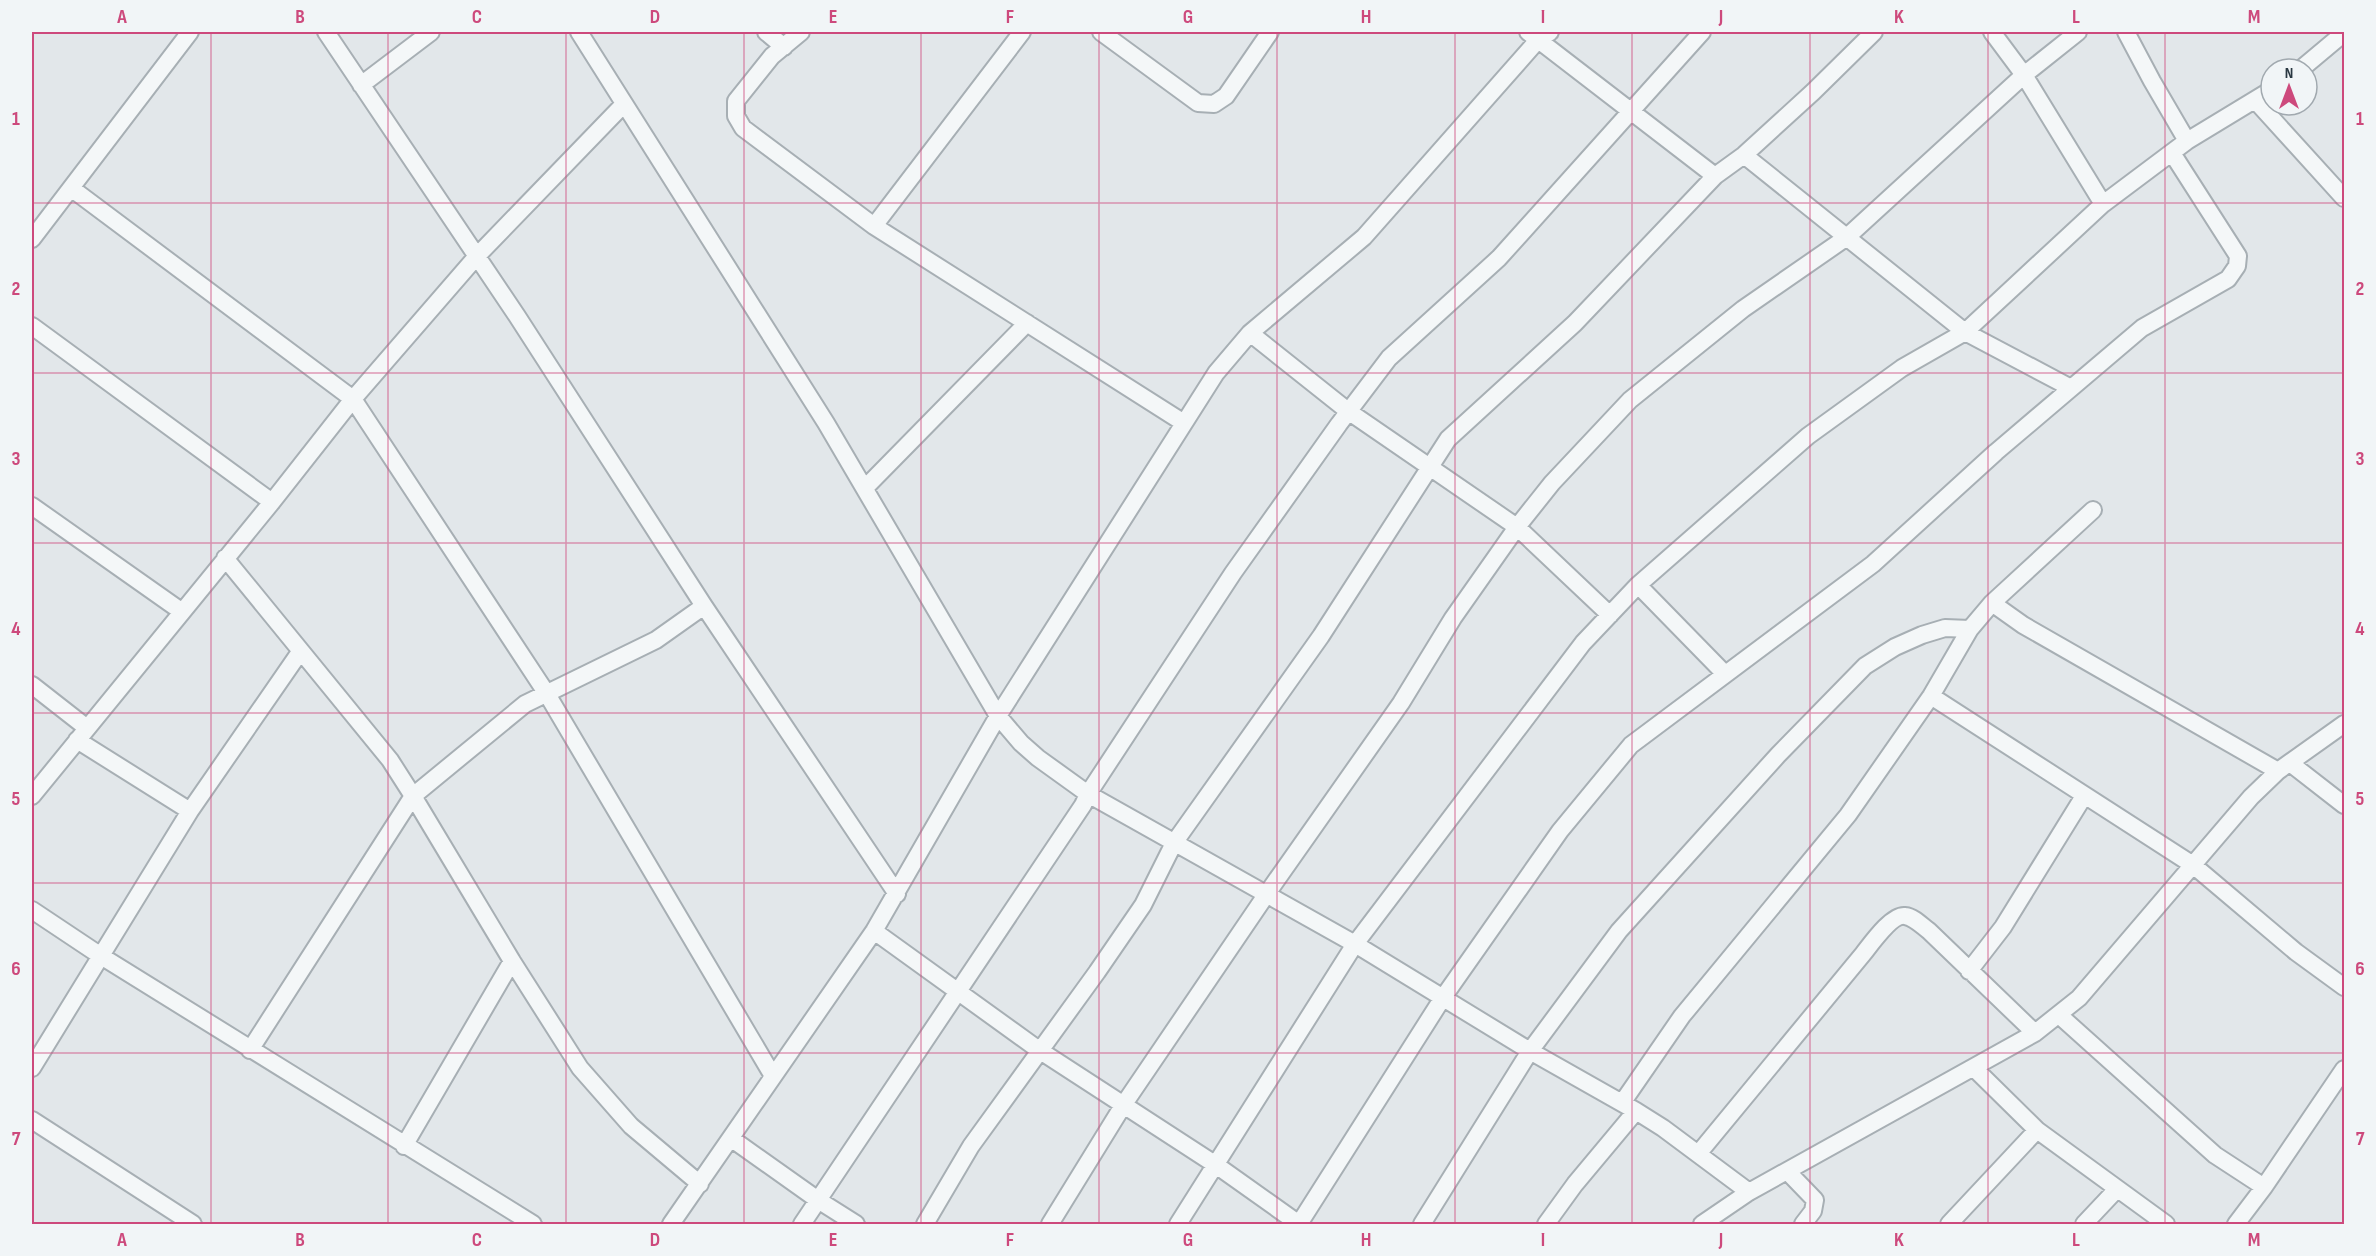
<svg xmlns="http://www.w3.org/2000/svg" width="2376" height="1256" font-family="'Sofia Sans Condensed',sans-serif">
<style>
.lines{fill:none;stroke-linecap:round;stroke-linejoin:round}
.minor-casing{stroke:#a7afb4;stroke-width:20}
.minor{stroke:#f4f7f8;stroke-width:16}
.grid{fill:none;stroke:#cd497c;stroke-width:1.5;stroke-opacity:0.55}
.neatline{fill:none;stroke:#cd497c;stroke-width:2}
.grid-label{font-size:20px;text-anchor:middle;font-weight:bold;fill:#cd497c}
</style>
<rect width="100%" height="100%" fill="#e2e7ea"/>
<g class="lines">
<g class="minor-casing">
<path id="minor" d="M326 32 517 316 704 606 897 894
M579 32 826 423 998 716 1021 743 1038 758 1088 794 1355 944 1530 1051 1636 1111 1663 1128 1749 1192
M766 32 784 47
M801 32 772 56 736 101V116L743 128 874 226 1184 423
M1101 32 1198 103 1214 104 1226 96 1270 32
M1528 32 1715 176
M1992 32 2024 75 2103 204
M2126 32 2152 81 2187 141
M2301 69 2344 33
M361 85 431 32
M2256 101 2344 198
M1744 155 1965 332 2071 388
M71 188 353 399 547 694 773 1076
M874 226 1022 32
M32 239 190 32
M32 326 272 502
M1250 333 1348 411 1517 527 1610 615
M865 488 1027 323
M32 506 181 611
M225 558 390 760 413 796 512 961 580 1068 631 1126 700 1184
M1638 585 1725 674
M1992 603 2093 510
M32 685 87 728
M1931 696 2193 865 2296 952 2344 987
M77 740 190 811
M2290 763 2344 805
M32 796 272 502 353 399 477 256 624 104
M32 910 101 956 533 1224
M874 931 1039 1050 1216 1165 1299 1224
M1969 971 2003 927 2084 796
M2059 1015 2215 1155 2264 1187 2236 1224
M250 1050 413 796 525 704 656 640 704 606
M32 1068 190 811 300 652
M1974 1068 2037 1130 2166 1224
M1622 1103 1682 1016 1848 815 1931 696 1970 629 1992 603 2023 625 2278 771
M32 1120 193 1224
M732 1139 818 1200 856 1224
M404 1146 512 961
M1698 1154 1863 954C1871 944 1892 914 1905 916 1914 917 1922 926 1929 931L2035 1033
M1787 1171 1815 1200 1813 1211 1803 1224
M2264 1187 2344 1069
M671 1224 874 931 998 716 1216 373 1250 333 1364 237 1538 40 1550 32
M802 1224 1083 805 1088 794 1233 573 1339 424 1389 358 1499 258 1702 32
M925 1224 971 1146 1097 972 1143 905 1174 843 1321 636 1448 439 1575 323 1715 176 1744 155 1813 92 1874 32
M1050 1224 1124 1104 1266 895 1401 703 1453 618 1517 527 1552 483 1630 400 1743 309 1847 237 2024 75 2078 32
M1178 1224 1355 944 1583 643 1638 585 1808 436 1902 368 1965 332 2103 204 2187 141 2271 90
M1299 1224 1442 999 1560 831 1631 745 1873 564 1996 452 2142 328 2228 279 2237 266 2238 256 2172 153
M1422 1224 1530 1051 1619 931 1778 755 1865 666 1895 647 1922 635 1945 628 1970 629
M1546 1224 1575 1184 1636 1111
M1702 1224 1749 1192 2035 1033 2079 998 2251 797 2278 771 2344 724
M1949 1224 2037 1130
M2084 1224 2117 1189"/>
</g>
<use href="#minor" class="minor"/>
</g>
<path class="grid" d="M211 32V1224M388 32V1224M566 32V1224M744 32V1224M921 32V1224M1099 32V1224M1277 32V1224M1455 32V1224M1632 32V1224M1810 32V1224M1988 32V1224M2165 32V1224M32 203H2344M32 373H2344M32 543H2344M32 713H2344M32 883H2344M32 1053H2344"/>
<rect width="2376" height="1256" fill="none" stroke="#f1f5f7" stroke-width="66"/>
<g transform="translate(2289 87)"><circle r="28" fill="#f1f5f7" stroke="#a1a9af" stroke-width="1.5"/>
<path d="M0-4.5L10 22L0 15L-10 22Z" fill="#cd497c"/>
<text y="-9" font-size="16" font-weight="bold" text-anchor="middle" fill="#2a3842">N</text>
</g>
<rect x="33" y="33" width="2310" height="1190" class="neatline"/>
<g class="grid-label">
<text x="122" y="23">A</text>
<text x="300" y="23">B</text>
<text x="477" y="23">C</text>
<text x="655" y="23">D</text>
<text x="833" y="23">E</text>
<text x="1010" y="23">F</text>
<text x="1188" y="23">G</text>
<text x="1366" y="23">H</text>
<text x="1543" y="23">I</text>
<text x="1721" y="23">J</text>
<text x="1899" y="23">K</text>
<text x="2076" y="23">L</text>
<text x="2254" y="23">M</text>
<text x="16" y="125">1</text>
<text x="2360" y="125">1</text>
<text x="16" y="295">2</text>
<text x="2360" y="295">2</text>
<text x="16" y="465">3</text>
<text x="2360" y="465">3</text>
<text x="16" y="635">4</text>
<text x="2360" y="635">4</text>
<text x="16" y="805">5</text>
<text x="2360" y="805">5</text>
<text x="16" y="975">6</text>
<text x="2360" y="975">6</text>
<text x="16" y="1145">7</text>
<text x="2360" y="1145">7</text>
<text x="122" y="1246">A</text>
<text x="300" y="1246">B</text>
<text x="477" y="1246">C</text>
<text x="655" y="1246">D</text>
<text x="833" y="1246">E</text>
<text x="1010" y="1246">F</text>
<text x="1188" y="1246">G</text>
<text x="1366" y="1246">H</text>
<text x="1543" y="1246">I</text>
<text x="1721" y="1246">J</text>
<text x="1899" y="1246">K</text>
<text x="2076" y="1246">L</text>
<text x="2254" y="1246">M</text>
</g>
</svg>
